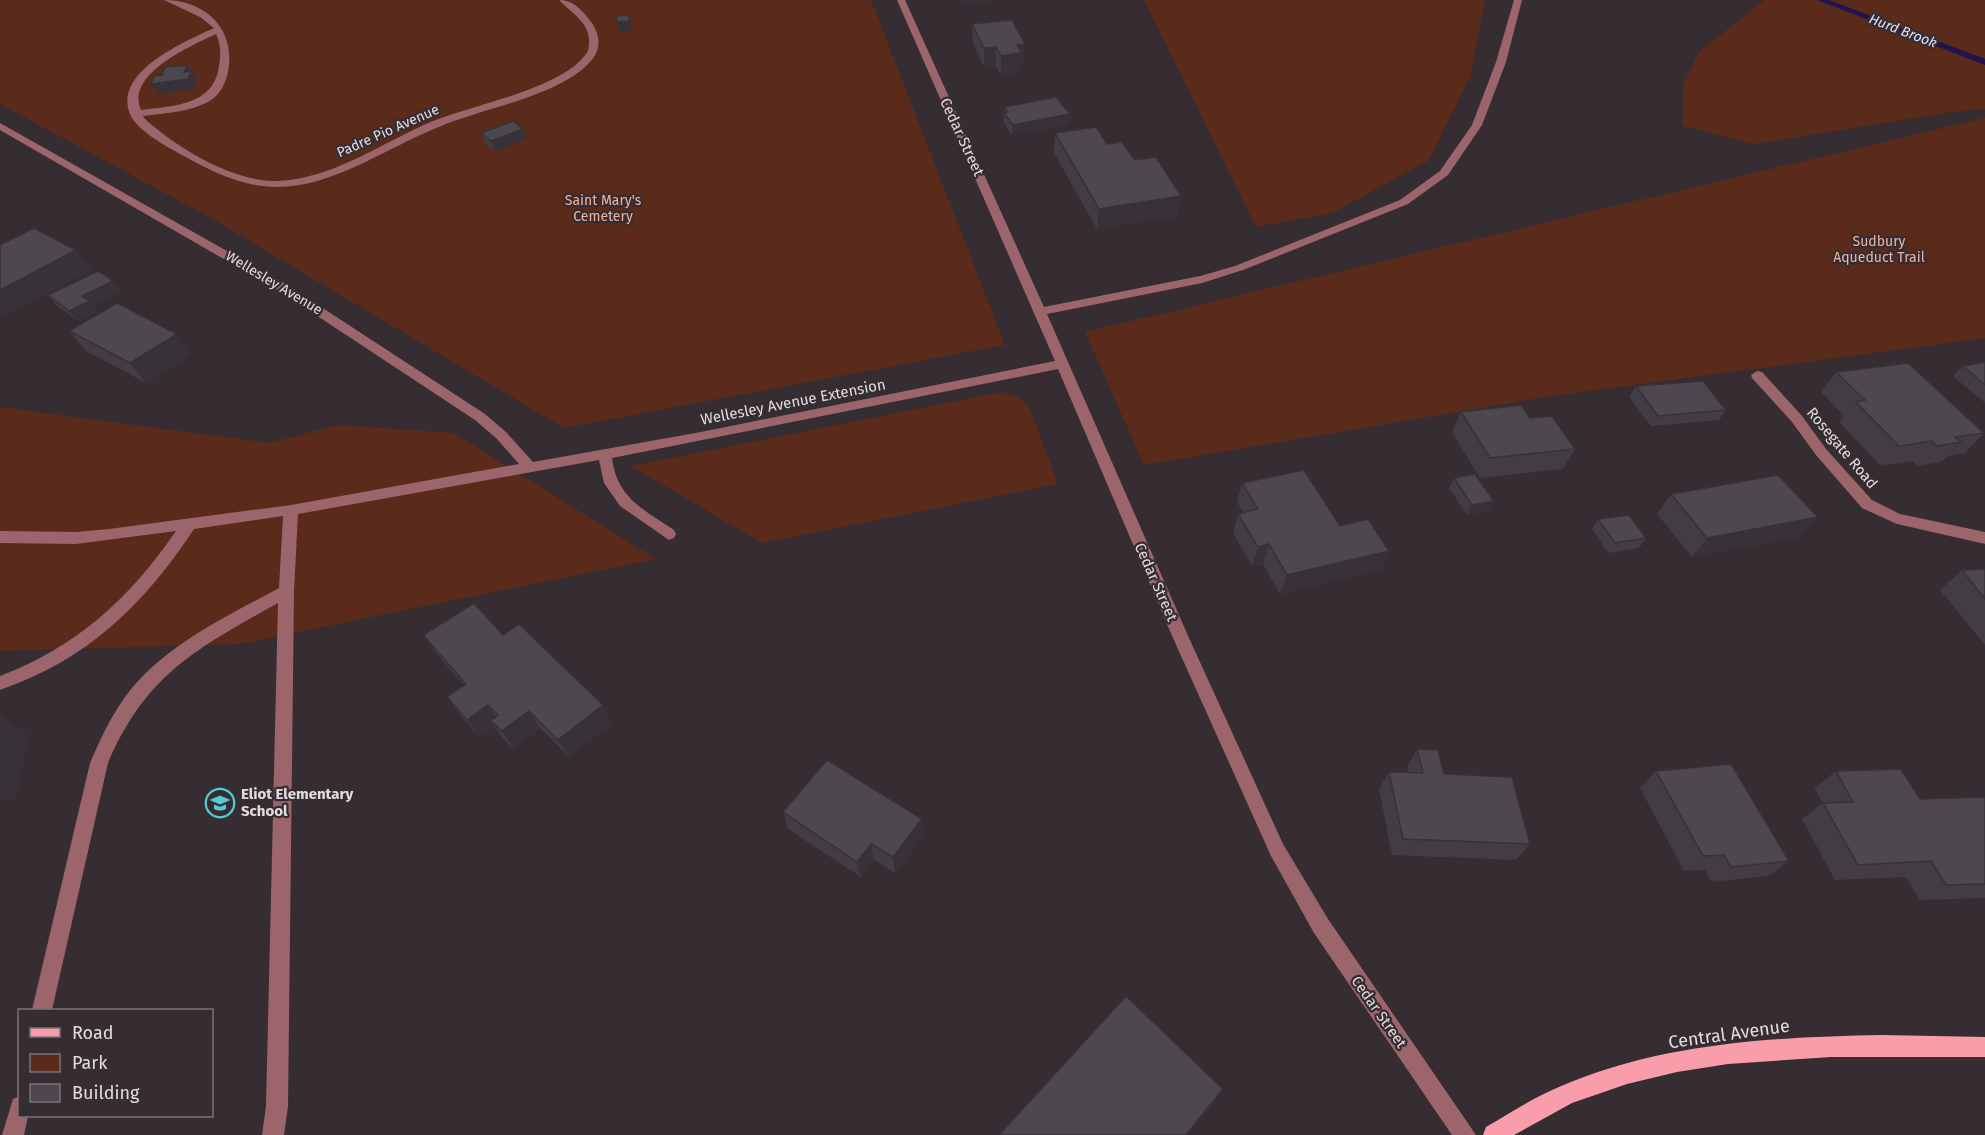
<svg xmlns="http://www.w3.org/2000/svg" width="1985" height="1135" font-family="'Fira Sans',sans-serif">
<style>
.green{fill:#5a2b1b}
.lines{fill:none;stroke-linecap:round;stroke-linejoin:round}
.stream{fill:#21134f;fill-rule:evenodd}
.minor{fill:#9c646b;fill-rule:evenodd}
.major{fill:#fa9daa;fill-rule:evenodd}
.wall{fill:#423d44}
.shaded-wall{fill:#363237}
.building{fill:#4d474f;stroke:#363237;stroke-width:1.5}
.labels{text-anchor:middle;dominant-baseline:central;stroke-width:4.5;stroke-linejoin:round;paint-order:stroke}
.far-water-label{font-size:14px;font-style:italic;fill:#dedef2;stroke:#362d32}
.far-street-label{font-size:14px;fill:#e2dcdf;stroke:#362d32}
.far-park-label{font-size:14px;fill:#f2b39e;stroke:#362d32}
.street-label{font-size:15px;fill:#e2dcdf;stroke:#362d32}
.poi-label{font-size:15px;font-weight:bold;fill:#e2dcdf;stroke:#362d32;text-anchor:start}
.near-street-label{font-size:18px;fill:#e2dcdf;stroke:#362d32}
</style>
<rect width="100%" height="100%" fill="#362d32"/>
<path class="green" d="M0 0H871L1005 345 564 428 211 218 0 104Z
M1144 0H1485L1470 77 1429 160 1332 213 1256 227Z
M1764 0H1985V109L1952 112 1755 144 1683 126V85L1699 52Z
M1985 118V338L1551 396 1144 465 1085 332Z
M1001 392C1014 395 1022 397 1030 409L1058 484 762 543 631 466Z
M0 407 269 443 338 425 454 433 656 559 239 644 0 651Z"/>
<g class="lines">
<path class="stream" d="M1817 0H1829L1985 59V65Z"/>
<path class="minor" d="M164 0C202 0 233 25 229 65 228 77 223 90 214 98 195 112 165 113 143 116L144 118C175 147 233 182 277 181 333 179 383 142 433 121 473 106 515 98 553 79 567 72 580 64 588 51 594 25 575 16 559 0 572 0 580 8 588 18 600 32 603 48 590 62 559 96 484 108 441 126 387 147 335 187 276 187 242 187 211 171 182 155 166 146 137 131 130 114 113 72 184 42 214 28L200 17ZM216 34C221 44 221 55 219 66 214 106 172 106 141 110 125 74 191 46 216 34Z
M897 0H905L1044 307 1200 276 1235 266 1400 200 1440 171 1472 125 1496 62 1514 0H1522L1506 62 1482 125 1448 175 1408 204 1243 270 1202 283 1047 314 1189 638 1283 844 1328 919 1476 1135H1452L1314 933 1271 856 1173 638 1058 369 612 458C617 498 643 509 674 530L676 534 674 538 669 540 620 506 604 483 599 460 298 514 294 591 288 1106 284 1135H262L266 1106 278 603C198 648 146 674 108 763L52 1010H32L90 763C100 740 110 718 125 697 163 646 224 618 279 588L283 516 194 529C144 605 87 660 0 690V676C78 646 129 599 176 531L76 544 0 543V531L76 532 109 529 291 505 519 464 496 438 475 420 281 292 0 130V123L289 286 485 414 506 432 533 462 701 432 1055 361Z
M1757 371 1762 372 1802 416 1826 449 1872 500 1900 514 1985 532V544L1897 524 1862 508 1816 455 1792 422 1752 378 1751 375Z
M20 1096V1116H28L24 1135H2L13 1099Z"/>
<path class="major" d="M1882 1035 1985 1037V1057H1831L1728 1064 1677 1072 1627 1084 1572 1103 1514 1135H1483L1486 1127C1510 1113 1533 1098 1559 1087 1660 1043 1773 1037 1882 1035Z"/>
</g>
<path class="wall" d="M972 24 1025 63H1021V72L1001 75 996 66 984 67 973 43Z
M1004 107 1070 114V124L1012 135 1004 123Z
M523 129 526 139 495 151 485 143 481 133Z
M1055 133 1107 144 1135 160 1178 216 1097 229 1054 153Z
M113 281 121 291 93 305 98 311 78 321 56 305 48 295Z
M69 331 177 334 192 355 146 383 86 351Z
M1985 362V403L1953 376 1963 366Z
M1836 372 1984 433 1965 453 1948 456 1941 462 1917 466 1913 461 1881 466 1839 422 1844 416 1821 392Z
M1636 386 1726 410 1719 420 1651 426 1629 397Z
M1461 412 1530 418 1575 449 1563 469 1480 478 1452 432Z
M1454 478 1489 511 1467 515 1449 488Z
M1242 483 1340 526 1381 570 1280 594 1263 564 1252 566 1233 533 1238 514 1243 512 1237 502Z
M1671 494 1818 517 1801 537 1692 557 1657 514Z
M1598 519 1646 538 1639 548 1608 553 1592 529Z
M1985 569V645L1940 590 1962 570Z
M423 635H503L612 723 569 757 540 728 514 749 503 738 495 727 480 737 460 715 447 697 464 685 436 653Z
M1417 749 1444 774 1530 844 1516 860 1392 855 1379 789 1389 772 1408 773 1407 767Z
M1656 771 1789 861 1768 876 1712 882 1705 870 1684 871 1640 788Z
M1836 771 1920 799 1985 797V898L1920 900 1906 877 1835 880 1802 819 1823 803 1814 788Z
M783 812 922 819 924 835 895 873 874 859 861 877 788 829Z"/>
<path class="shaded-wall" d="M960 0H994V2L960 6Z
M630 21 633 30 620 32 617 22Z
M1025 44V63H1021V72L1001 75V56L1017 45Z
M996 47V66L984 67V48Z
M187 65 197 81 194 89 158 94 151 84 184 72Z
M1070 114V124L1012 135 1013 125Z
M523 129 526 139 495 151 491 141Z
M1181 196 1178 216 1097 229 1099 209Z
M76 250 92 270 0 319V290Z
M113 281 121 291 93 305 98 311 78 321 69 311 82 296Z
M177 334 192 355 146 383 130 363Z
M1494 501 1489 511 1467 515 1472 505Z
M1818 517 1801 537 1692 557 1707 538Z
M1269 544 1263 564 1252 566 1258 547Z
M1389 551 1381 570 1280 594 1287 575Z
M488 705 500 723 491 721 495 727 480 737 467 720Z
M603 705 612 723 569 757 558 740Z
M529 711 540 728 514 749 502 731Z
M0 713 30 736 15 799 0 802Z
M922 819 924 835 895 873 893 857Z
M871 844 874 859 861 877 857 862Z
M1223 1089 1214 1104 1188 1135H1186Z"/>
<path class="building" d="M628 15 630 21 617 22 616 16Z
M1012 20 1025 44 1017 45 1022 53 1001 56 996 47 984 48 972 24Z
M187 65 184 72 191 71 188 79 151 84 154 76 162 75 165 67Z
M1056 97 1070 114 1013 125 1004 113 1008 112 1004 107Z
M513 121 523 129 491 141 481 133Z
M1096 127 1107 144 1122 142 1135 160 1156 157 1181 196 1099 209 1055 133Z
M34 228 76 250 0 290V245Z
M98 271 113 281 82 296 90 301 69 311 48 295Z
M117 303 177 334 130 363 69 331Z
M1985 362V385L1963 366Z
M1908 363 1984 433 1955 437 1961 442 1936 446 1932 441 1899 446 1856 402 1865 400 1836 372Z
M1703 381 1726 410 1658 416 1636 386Z
M1521 405 1530 418 1552 416 1575 449 1490 458 1461 412Z
M1304 470 1340 526 1368 519 1389 551 1287 575 1269 544 1258 547 1238 514 1258 509 1242 483Z
M1475 474 1494 501 1472 505 1454 478Z
M1778 475 1818 517 1707 538 1671 494Z
M1629 515 1646 538 1615 543 1598 519Z
M1985 569V599L1962 570Z
M474 603 503 635 519 624 603 705 558 740 529 711 502 731 491 721 498 715 488 705 467 720 447 697 466 684 423 635Z
M1417 749 1438 750 1444 774 1512 777 1530 844 1403 839 1389 772 1423 773Z
M827 760 922 819 893 857 871 844 857 862 783 812Z
M1731 764 1789 861 1731 867 1724 855 1703 856 1656 771Z
M1901 769 1920 799 1985 797V884L1946 885 1931 861 1858 865 1823 803 1853 802 1836 771Z
M1126 996 1223 1089 1186 1135H999Z"/>
<defs>
<g id="school-ring" transform="scale(1.5)"><circle r="9.5" fill="#362d32" stroke="#52ccd5" stroke-width="1.5"/><path d="M0-5L7-2L0 1L-7-2ZM-4 1L0 2.5L4 1V4Q0 6-4 4Z" fill="#52ccd5"/></g>
</defs>
<g fill-rule="evenodd">
<use href="#school-ring" x="220" y="803"/>
</g>
<g class="labels">
<g class="far-water-label">
<text transform="translate(1903 31) rotate(21)">Hurd Brook</text>
</g>
<g class="far-street-label">
<text transform="translate(388 131) rotate(-24)">Padre Pio Avenue</text>
<text transform="translate(274 283) rotate(31)">Wellesley Avenue</text>
</g>
<g class="far-park-label">
<text x="603" y="200">Saint Mary's<tspan x="603" dy="16">Cemetery</tspan></text>
<text x="1879" y="241">Sudbury<tspan x="1879" dy="16">Aqueduct Trail</tspan></text>
</g>
<g class="street-label">
<text transform="translate(962 137) rotate(65)">Cedar Street</text>
<text transform="translate(793 402) rotate(-11)">Wellesley Avenue Extension</text>
<text transform="translate(1842 448) rotate(50)">Rosegate Road</text>
<text transform="translate(1156 582) rotate(66)">Cedar Street</text>
<text transform="translate(1379 1012) rotate(55)">Cedar Street</text>
</g>
<g class="poi-label">
<text x="241" y="794">Eliot Elementary<tspan x="241" dy="17">School</tspan></text>
</g>
<g class="near-street-label">
<text transform="translate(1729 1034) rotate(-8)">Central Avenue</text>
</g>
</g>
<rect x="18" y="1009" width="195" height="108" fill="#362d32" stroke="#7b7377" stroke-width="1.5"/>
<rect x="30" y="1028" width="30" height="9" fill="#fa9daa" stroke="#7b7377" stroke-width="1.5"/>
<text x="72" y="1039" font-size="18" fill="#e2dcdf">Road</text>
<rect x="30" y="1054" width="30" height="18" fill="#5a2b1b" stroke="#7b7377" stroke-width="1.5"/>
<text x="72" y="1069" font-size="18" fill="#e2dcdf">Park</text>
<rect x="30" y="1084" width="30" height="18" fill="#4d474f" stroke="#7b7377" stroke-width="1.5"/>
<text x="72" y="1099" font-size="18" fill="#e2dcdf">Building</text>
</svg>
